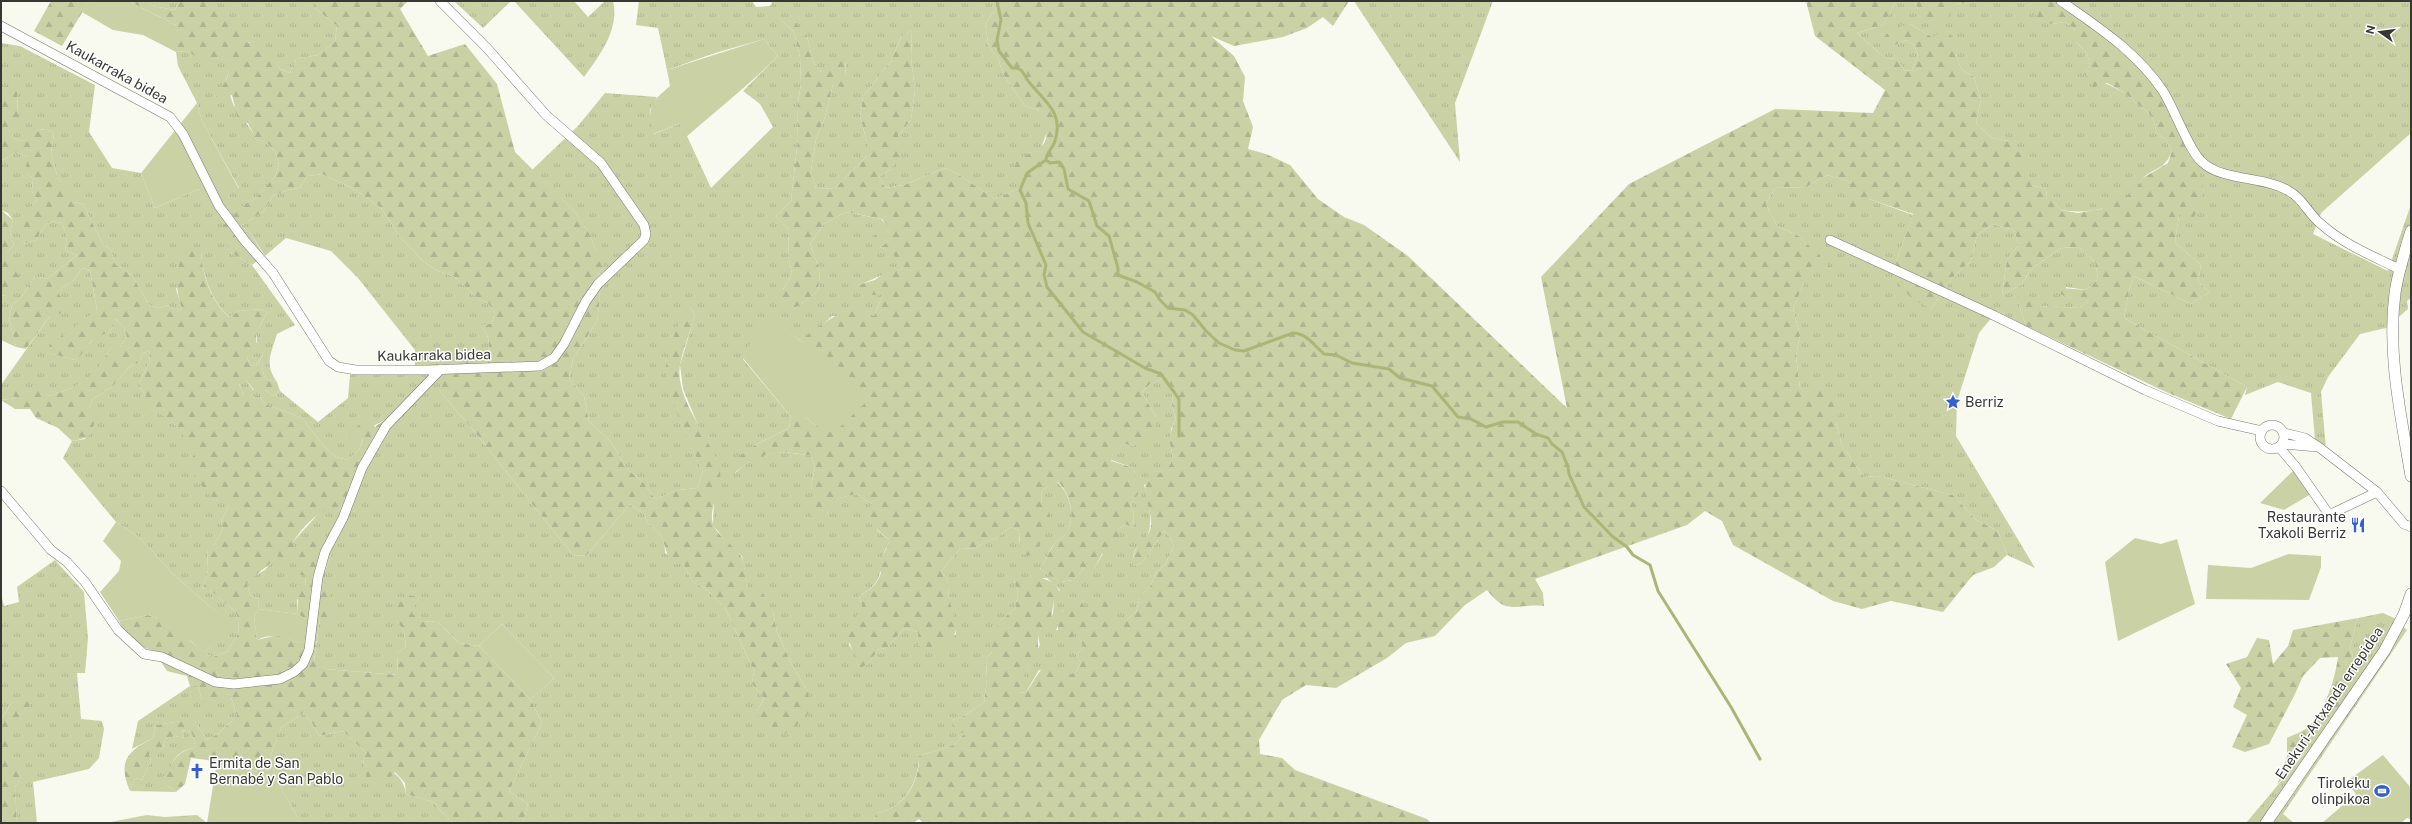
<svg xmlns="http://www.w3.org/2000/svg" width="2412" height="824" font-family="'Public Sans',sans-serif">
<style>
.grass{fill:url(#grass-tufts)}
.forest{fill:url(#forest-firs)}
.green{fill:#cad1a5}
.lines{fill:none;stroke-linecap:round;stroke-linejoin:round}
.stream{stroke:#acb577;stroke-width:3}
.minor-casing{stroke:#797b72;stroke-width:10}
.tertiary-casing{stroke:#797b72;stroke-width:12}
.minor{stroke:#fff;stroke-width:9}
.tertiary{stroke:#fff;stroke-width:11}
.labels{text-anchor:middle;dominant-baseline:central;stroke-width:3;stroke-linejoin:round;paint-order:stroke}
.street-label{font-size:14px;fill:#373834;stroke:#fff}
.poi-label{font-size:14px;fill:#373834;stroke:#fff;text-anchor:start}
</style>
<defs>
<pattern id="grass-tufts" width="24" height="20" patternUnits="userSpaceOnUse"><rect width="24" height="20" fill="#cad1a5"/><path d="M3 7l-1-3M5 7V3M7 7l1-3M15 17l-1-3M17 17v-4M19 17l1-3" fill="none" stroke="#aeb48f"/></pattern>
<pattern id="forest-firs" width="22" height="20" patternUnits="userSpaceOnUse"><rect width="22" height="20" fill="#cad1a5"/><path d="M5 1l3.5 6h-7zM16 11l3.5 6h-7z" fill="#aeb48f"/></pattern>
</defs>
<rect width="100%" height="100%" fill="#f8faef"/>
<path class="grass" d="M148 1H180L175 10 153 6Z
M211 1H315V8L337 26 335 42 318 55 296 59 290 73 280 69C272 53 262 41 243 42L221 11Z
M454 1H511L483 28Z
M514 1H574L588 17 605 1H613C620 29 599 56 584 77Z
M639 1H752L756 7 770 6 773 1H996V9L985 24 989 47 998 58 1003 74 1025 106 1038 110C1041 115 1045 122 1047 127 1049 136 1027 175 1022 187L995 199C977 188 964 176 945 168L904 185 885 188 879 177 891 169 898 136 911 120 915 90 911 58 912 30 901 37 891 61 863 97 860 116 867 142V156L835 188 816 189 811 171 816 139 825 117 833 85 845 76 846 62 821 72 813 61 807 36 778 17 794 32 800 57 801 84 797 108 798 138 791 201 776 216 789 230 788 254 792 274 783 290 793 310 818 291 820 271 810 244 824 224 846 212 881 219 892 230 873 236 890 242 880 247 893 253 903 269C886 271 872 281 855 286L883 295 874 316H832L817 330 799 340 765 317 743 359 791 417 789 428 755 445 735 473C760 451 779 449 811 456L815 468 811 485 827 514 835 499 856 494 872 504 877 530 890 541C874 565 891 579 859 596L862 606 853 624 849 645 857 656 858 668 868 664 878 650 888 647 904 628 918 632 956 635C954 616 947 599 948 580L941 571 961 548 974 549 985 542 997 538 1010 527 1019 530V543L1041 504 1042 490 1057 482C1071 494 1077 521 1064 536 1061 539 1056 540 1054 544 1049 551 1045 561 1040 569L1060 582 1073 580 1085 567H1095L1117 530 1125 524 1133 528 1134 514 1131 504 1137 494 1134 468 1111 460 1113 452 1124 444 1134 446 1156 417 1142 392 1150 384 1165 378 1173 388 1172 406 1176 418 1171 429 1170 442 1173 458 1168 469 1144 485C1148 497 1153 522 1148 534 1142 549 1132 542 1133 566L1142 563 1164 531 1169 536 1174 546 1165 565 1156 572 1151 585 1140 597 1136 612 1127 619H1109L1063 610 1062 618 1056 630 1076 632 1084 647 1076 655 1081 662 1076 672 1065 678 1039 670 1026 692 1018 693 1020 681 1040 645 1038 636 1053 614 1054 600 1060 590 1047 578 1014 581 1018 593 1015 609 1001 620 992 652 986 658 987 680 984 702 964 716 952 720 964 734 954 745 919 756C919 782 903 810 876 813L873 823H523L528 804 509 791 542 723 531 700 554 678 502 624 479 646 459 643 438 622 421 621 411 613 419 597 396 620 404 631 406 646 397 654 398 675 326 669 314 661 320 619 325 603V571L332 553 306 576 305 587 297 600 298 614 259 609 258 599 250 595 247 584 252 577 265 570 277 555 292 543 319 513 331 509 340 511 361 461 386 419 356 436 363 438 359 450 348 460 336 457 324 446 302 418 263 403 260 396H244L239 384V370L253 390H265L273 396 280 391 318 422 348 398 350 375H415V350L358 278 331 251 286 238 265 256 251 234 241 226 264 211 273 196 287 190 299 188 308 176 322 174 354 189 381 208 400 237 423 261 436 270 455 277 476 297 488 303 495 313 492 323 481 326C489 335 490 341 488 353L478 351 466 359 439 390 473 430 573 555 586 556 630 504 645 515 647 523C659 530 665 538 665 553L683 564 693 582 705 588 725 608 754 671 752 684 764 698 757 711 808 692 791 663 777 632 773 612 748 588 742 556 727 543 713 525 714 499 719 483 715 457 703 437 683 389 680 365 695 315 689 306 666 367 682 425 703 472 697 488 678 490 655 499 643 482 627 469 612 443 589 421 584 396 569 379 573 359 597 321 600 298 597 275 603 268 588 231 574 211 532 170 578 126 605 93 657 97 650 110 654 134 681 123 711 188 773 127 760 104 743 91 778 56 764 39 715 53 667 70 658 28 636 25Z
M1354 1H1493L1455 103 1460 162Z
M1896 1H1914L1918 9 1954 3 1969 4 1971 1H2033L2031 4 2052 24 2065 22 2076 30V42L2087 53 2090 66 2084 73 2123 92 2152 116 2157 133 2165 139 2172 151C2165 169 2158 166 2144 177 2140 181 2138 189 2133 193 2113 210 2085 214 2060 210L2054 201H2047L2046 189 2031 185 2009 141 1992 138 1976 123 1981 99 1974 77 1961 69 1956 54V39L1932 37 1910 24 1893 46 1906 40 1914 45 1918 55 1912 71 1904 70 1897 59 1885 58 1857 33 1883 25Z
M2050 1H2411V133L2321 213 2313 234 2388 271 2411 204V298L2407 301 2408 309 2386 328 2360 334 2328 377 2321 392 2326 449 2315 440 2311 393 2278 382 2245 395 2247 387 2124 318 2129 290 2134 276 2191 304 2210 292 2198 282 2201 265 2175 243 2179 215 2204 191 2117 48Z
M1 43 20 46 95 85 89 132 112 168 141 173 155 208 199 189 208 207 239 188 202 121 197 103 178 66 176 52 187 51 205 61 216 58 229 61 230 68 224 86C232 95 230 98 234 106 241 117 250 126 256 139L267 143 275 151 279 165 275 176 255 199 245 204 239 211 229 252 252 265 295 325 277 334C271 354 264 364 277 382L265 379 262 367 263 355 256 366 250 365 247 358 257 342V331L267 313 262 309 239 311 229 317C211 300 203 276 201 252L176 289 182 309 176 310 168 305 159 308 149 305 132 275 115 264 111 250 103 244 83 204 73 202 72 193 58 179 51 153 54 133 46 129 37 130 33 138 21 141 13 138 10 127 17 113 18 90 5 88 1 90Z
M17 152 27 157V173L33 179 32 191 37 200C26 210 22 229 23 244L36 240 46 224 51 221 62 223 67 237 65 250 77 255 47 279 35 276 21 298 12 305 9 319 16 347 1 340V295L5 296 7 252 14 245 10 233 13 220 8 213 1 210V161Z
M1827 175 1852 182 1869 199 1913 215 1896 262 1931 309 1953 277 1971 261 1977 235 1993 224 2014 230 2019 245 2007 259 2002 295 2022 284 2030 270 2061 248 2079 247 2095 262 2098 279 2086 290 2066 287V297L2089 299 2080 308 2040 306 2018 302 2026 326 1997 311 1979 333 1957 401 1956 436 2035 568 2007 555 1998 531 1975 519 1953 495 1878 476 1864 477 1842 446 1836 422 1813 396 1800 388 1796 356 1800 335 1793 309 1812 264 1832 269 1799 236 1777 226 1766 204 1775 188 1806 187Z
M82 268 90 270 97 310 46 352 75 360 96 336 110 333 116 319 124 328 127 337 120 347H111C93 380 84 385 49 396L39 391 17 398 1 400V385L50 316 57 292 75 279Z
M149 351 150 361 138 385 146 396 150 409 163 414 184 433 187 447 198 451C199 469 202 487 215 501L225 499 229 506 221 521 223 530 214 544 207 549 208 570 203 590H210L235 611 239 621 238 634 228 651 213 657 204 653 233 624 208 605 173 574 140 538 116 522 63 458 72 441 85 439 89 408 93 399 112 387 130 366 139 363 143 353Z
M55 560 84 592 88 638 85 673H77L81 719 102 721 104 729 99 758 89 769 33 782 37 823H17L15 787 21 776C1 755 2 738 21 719L12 702 1 720V594L4 606 19 602 17 587Z
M2383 613 2394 618 2407 630 2283 814 2294 823H2246L2303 755 2354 662 2350 646 2358 618Z
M190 686H198L202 700 230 694 237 716 218 734 206 740 195 721H181L156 725 153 738 132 749 138 721Z
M303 713 312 723 319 736 343 731 366 753 363 763C384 769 402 769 406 794L433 802 450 821 457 823H301L277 781 270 757 281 728Z
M182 730 191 732 195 741 194 748C172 752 170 766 167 785L176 792 130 791 135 778 142 780 151 760 149 753 163 749 165 739 175 736 184 738Z
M147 815 164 817 197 815 207 823H106Z"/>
<path class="forest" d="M51 1H89L62 46 34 31Z
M128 1H148L153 6 175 10 180 1H211L240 25 244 34 243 42 262 43 272 53 280 69 290 73 296 59 318 55 335 42 337 26 315 8V1H408L400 9 428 56 465 44 497 84 515 152 574 211 588 231 597 253 604 259 603 268 597 275 600 298 597 321 573 359 569 379 584 396 589 421 612 443 627 469 643 482 655 499 678 490 697 488 703 472C693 449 663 390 666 366 669 346 678 322 689 306L695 315C691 331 683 348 680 365 674 400 713 439 720 472 723 487 706 511 714 526 719 538 738 548 742 558 745 566 746 578 748 587L763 594 773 612 777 632 791 663 808 692V714L790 732 768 736 761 726 757 711 764 698 752 684 754 671 725 608 705 588 693 582 683 564 673 563C660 546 669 536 647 523L645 515 630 504 586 556 573 555 473 430 439 390 446 364 472 357 478 350 488 352C490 341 489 335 481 326L492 323 495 313 488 303 476 297 455 277 436 270 423 261 400 237 381 208 354 189 322 174 308 176 299 188 287 190 273 196 264 211 241 226 251 234 264 256 252 265 229 252 223 226 245 204 255 199 275 176 279 165 275 151 267 143 256 139 248 123 238 120 232 95 223 99 216 98 218 91C226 85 231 71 228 61L216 58 205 62 187 51 176 52V25Z
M996 1H1349L1333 26 1323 17 1307 28 1283 37 1234 46 1211 36 1234 56 1245 77 1243 101 1253 127 1248 149 1266 154 1290 165 1318 199 1344 217 1364 225 1408 256 1567 408 1541 277 1629 184 1775 109 1873 113 1885 90 1815 36 1806 1H1896L1883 25 1857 33 1885 58 1897 59 1904 70 1912 71 1918 55 1914 45 1906 40 1893 46 1881 40 1893 28 1910 24 1932 37 1944 30 1956 39V54L1961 69 1974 77 1981 99 1976 123 1992 138 2009 141 2019 150 2031 185 2046 189 2047 201H2054L2060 210 2078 213 2101 209 2134 192 2143 178 2168 163 2172 151 2165 139 2157 133 2152 116 2123 92 2107 83 2093 87 2084 73 2090 66 2087 53 2076 42V30L2065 22 2052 24 2037 18 2031 4 2033 1 2052 2 2117 48 2157 91 2196 166 2204 191 2194 217 2179 215 2175 243 2201 265 2198 282 2210 292 2191 304 2134 276 2129 290 2124 318 2247 387 2231 419 2166 392 2026 326 2018 302 2029 295 2040 306 2080 308 2088 300 2066 297 2049 287 2086 290 2098 279 2095 262 2079 247 2061 248 2030 270 2022 284 2002 295 2007 259 2019 245 2014 230 1993 224 1977 235 1971 261 1953 277 1931 309 1913 299 1898 285 1896 262 1913 214 1869 199 1849 210 1843 200 1852 182 1827 175 1806 187 1775 188 1766 204 1777 226 1799 236 1833 269 1812 265 1793 309 1800 335 1796 356 1800 388 1813 395 1826 386 1844 401 1836 422 1842 446 1864 477 1878 476 1953 495 1975 519 1998 531 2007 555 1994 567 1973 575 1943 612 1891 601 1862 609 1833 601 1733 545 1722 521 1705 511 1687 525 1535 579 1543 593 1544 606C1515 603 1508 617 1487 590L1465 605 1435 636 1406 643 1387 658 1336 688 1306 685 1282 700 1259 740 1260 754 1282 758 1295 770 1427 819 1431 823H923L919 819 913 823H873L876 813C903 810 920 782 919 756L954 745 964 734 953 728 952 720 964 716 984 702 987 680 986 658 992 652 989 642 1001 620 1015 609 1018 593 1014 581C1030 575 1056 575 1061 596L1054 600 1050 624 1038 636V654C1029 662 1020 681 1019 693L1026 692C1037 679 1038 663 1058 666L1065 677 1076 672 1081 662 1076 655 1084 647 1076 633 1069 641H1058C1056 629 1060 613 1068 603L1081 601 1088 613 1105 599 1113 605 1109 619H1127L1136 612 1140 597 1151 585 1156 572 1165 565 1174 546 1169 536 1164 531 1142 563 1133 566C1132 540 1149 544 1151 525 1152 508 1140 493 1148 475 1159 475 1170 471 1172 459 1174 454 1170 448 1170 443 1169 434 1173 426 1176 418L1172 406 1173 388 1165 378 1150 384 1142 392 1156 417V436L1134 446 1124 444 1113 453 1111 461 1134 468 1138 494 1131 504 1134 514 1133 528 1125 524 1117 530 1121 542 1114 552 1102 554 1095 567H1085L1073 580 1060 582 1040 569C1045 561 1049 552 1054 544 1056 540 1061 539 1064 536 1077 521 1071 494 1058 482L1042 490 1041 504 1048 506 1051 522 1033 556 1020 554 1019 530 1010 527 997 538 985 542 974 549 961 548 941 571 948 580C946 615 974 634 933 654L919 646 918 632 904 628 888 647 878 650 868 664 858 669C857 655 849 646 847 633L862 606 859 596C870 590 877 585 881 573L877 564C884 558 885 549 890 541L868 521 867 511 872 504 856 494 836 499 827 514 812 518 809 506 817 497 811 485 815 468 811 456C779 449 760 452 734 473L741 455 755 445 789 428 791 417H805L816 426 821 351 799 340C829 324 838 302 874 316L883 295H871L854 286 875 280 889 270 903 269 893 254 880 247 889 242 872 236 891 230 882 219 846 212 824 224 810 244 820 271 818 291 793 310 779 307 783 290 792 274 788 254 789 230 776 216 791 201 798 138 797 108 801 84 800 57 794 32 777 16 792 18 807 36 813 61 821 72 833 60 846 61 845 76 861 81 850 89 833 85 825 117 816 139 811 171 816 189 835 188 867 156V142L860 116 863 97 891 61 901 37 912 30 911 58 915 90 911 120 898 136 902 153 891 169 879 177 885 188 904 185 945 168C964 176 977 188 995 199L1022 187 1013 174 1017 159C1047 147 1054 142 1038 110L1025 106 1003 74 998 58 989 47 985 24 996 9Z
M1914 1H1971L1969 4 1954 3 1949 19H1930L1918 9Z
M9 85 18 90 17 113 24 118 20 128 11 127 13 138 21 141 32 138 37 130 46 129 54 133 51 153 58 179 73 193V202L83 204 103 244 111 250 115 264 132 275 149 305 159 308 168 305 176 310 182 309C175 288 175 273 183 252L193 248 201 252C203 276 210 300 229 317L239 311 262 309 267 313C264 319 260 324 258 330 253 342 262 346 247 358L250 365 256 366 264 354 262 367 265 379 277 382 280 391 273 396 265 390H254L239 371V384L244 396H260L263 403 302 418 324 446 336 457 348 460 359 450 363 439 356 436 352 447 345 445C350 434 354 424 368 422L375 427 387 418 361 461 340 511C318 506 304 527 292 543L295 549 292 557 282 560 277 555C268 569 256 572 247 584L250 595 258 599 259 609 254 616 257 640 277 635 300 643 305 619 298 614V588L305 587 306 576 298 574 297 561 308 538 320 541 332 553 325 571V588L331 594 325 603 333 607 338 615 330 621 320 619 314 660 326 669 398 675 397 654 406 646 404 631 396 620 395 604 407 595 419 597 412 613 421 621 438 622 459 643 479 646 531 700 542 723 509 791 528 804 523 823H457L450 821 433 802 406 794 405 783 395 772 385 782 367 779 363 763 366 753 343 731 319 736 312 723 303 713 281 728 270 757 277 781H267L261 773 247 769 236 757 231 763 191 758 185 784 176 792 167 785 162 777 169 772C171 759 182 750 194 748L195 741 191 732 182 730 184 738 175 736 165 739 163 749 157 755 149 754 151 760 142 780 135 778 130 791C117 761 128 751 153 738L156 725 181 721H195L206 740 218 734 237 716 230 694 219 698 212 705 202 700 198 686H190L187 676 167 671 154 651C139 647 125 636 119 621L148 615 157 618C166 632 180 633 193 643 200 649 205 654 213 657L228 651 238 634 239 621 235 611 217 596 210 590H203L208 570 207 548 214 544 223 530 221 521 229 506 224 500 215 501 194 477 199 470 185 468 197 451 187 448C182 422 163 416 142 405L146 396 138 385 150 361 149 351 143 353 139 363 130 366 112 387 93 399 89 408 95 414C94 433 91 438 72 441L58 428 36 418 30 409H15L1 400 16 398 8 390 19 386 26 394 39 390 49 396C84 385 93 379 111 347H120L127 337 124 328 116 319 110 333C85 338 92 347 75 360L45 352 52 343 97 310 90 270 82 268 75 279 57 292 65 302 62 313 50 316 26 349 16 347 9 319 12 305 21 298 35 276 47 279 77 255 65 250 67 237 62 223 51 221 46 224 36 240 23 244 20 219 37 200 32 191 33 179 27 173V157L17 152 1 161V90Z
M1 210 13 220 10 233 14 245 7 252V263L20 277 18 289 5 296 1 295Z
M2358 618 2350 646 2354 662 2364 667 2326 726 2277 785 2287 757V738C2293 735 2302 732 2307 728 2325 713 2335 679 2338 657L2320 658 2303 676 2294 696 2269 744 2245 752 2232 747 2247 715 2233 707 2241 688 2226 664 2247 657 2257 638 2269 640 2273 664 2288 646 2293 630Z
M26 692 31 703C14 730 0 745 21 776L15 787 17 823H1V720L12 702Z"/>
<path class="green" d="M89 1H128L176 25V52L143 35 113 30 82 12Z
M764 39 778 56C749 85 717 110 686 137L681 123 653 134C649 106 648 105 670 86L667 70Z
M197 103 202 121 239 189 208 208 199 189 155 208 141 173Z
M765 316 799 340 821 350 854 381 866 402 841 426 831 432 816 426 805 417H791L743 358Z
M2294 470 2311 494 2284 510 2260 503Z
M116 522 140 538 173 574 208 605 234 624 204 653 192 642 162 627 157 618 148 615 119 621 100 592 119 571 121 561 103 541Z
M2135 538 2161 544 2177 539 2195 604 2118 641 2105 562Z
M2289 554 2321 556V567L2309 600 2206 599 2208 565 2251 568Z
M259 609 298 614 305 619V636L300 643C283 638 273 632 257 640L254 616Z
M502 624 554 678 531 700 479 646Z
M2383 755 2411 788V819L2407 818 2401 823H2322L2356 794 2346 782Z
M236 756 247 769 261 773 267 781H277L301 823H207L217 761 231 763Z"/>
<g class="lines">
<path class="stream" d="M997 1 1001 20 997 40 999 51 1012 68C1024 67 1023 75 1029 82 1045 102 1064 112 1055 141 1053 148 1046 153 1046 160L1050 163 1059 162 1064 169 1068 189 1089 201 1097 226 1109 236 1118 268V275L1137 282 1155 292 1160 300 1168 308 1185 310 1193 315 1206 331 1219 343 1235 350 1244 351 1293 333C1306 333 1315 346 1324 354L1336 355 1352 363 1389 369 1400 378 1432 386 1458 417 1471 419 1486 427 1503 422H1518L1536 434 1548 438 1552 444 1562 452 1568 467 1569 474 1584 507 1612 536 1627 547 1633 555 1650 565 1658 591 1731 707 1760 759
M1046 160 1027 173 1020 190 1026 203 1028 223 1046 265 1044 275 1047 287 1083 332 1145 368 1161 374 1179 399V436"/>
<g class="minor-casing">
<path id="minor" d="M2061 1C2098 27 2137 52 2163 91 2174 108 2189 151 2202 162 2222 181 2263 176 2287 190 2303 198 2308 214 2321 224 2343 244 2373 256 2399 269
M1 26 170 117 183 134 219 206 245 241 273 273 329 361 338 367 356 370H427L540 366 554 358 564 344 586 301 598 284 644 240 646 234 644 225 601 163 546 115 487 48 440 1
M1830 240 1991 314 2145 390 2218 421 2262 431
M2260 437a12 12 0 1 1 24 0a12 12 0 1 1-24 0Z
M2284 433 2305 438 2320 448 2377 492 2404 524 2411 527
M2282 444 2317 447
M2279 447 2296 467 2328 513H2333L2377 492
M1 491 51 550 67 562 85 582 118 630 144 654 162 657 215 682 234 684 280 679 294 672 303 664 309 650 318 577 325 552 343 518 362 468 386 426 441 369"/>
</g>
<g class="tertiary-casing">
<path id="tertiary" d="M2411 231C2405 251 2398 272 2395 293 2387 354 2401 416 2411 476
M2266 823 2385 650 2404 614 2411 594"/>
</g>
<use href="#minor" class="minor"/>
<use href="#tertiary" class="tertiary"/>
</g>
<defs>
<g id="sight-bare" transform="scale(1.2)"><path d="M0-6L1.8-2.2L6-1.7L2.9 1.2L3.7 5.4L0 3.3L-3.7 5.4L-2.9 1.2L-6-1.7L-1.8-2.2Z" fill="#355fcf" stroke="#fff" stroke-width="2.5" paint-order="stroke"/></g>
<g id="restaurant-bare" transform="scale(1.2)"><path d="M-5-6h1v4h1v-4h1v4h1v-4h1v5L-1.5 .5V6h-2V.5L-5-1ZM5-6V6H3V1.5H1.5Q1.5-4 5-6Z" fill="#355fcf" stroke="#fff" stroke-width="2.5" paint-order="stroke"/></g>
<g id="church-bare" transform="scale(1.2)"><path d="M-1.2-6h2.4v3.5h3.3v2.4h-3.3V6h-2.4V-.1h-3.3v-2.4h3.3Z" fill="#355fcf" stroke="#fff" stroke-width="2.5" paint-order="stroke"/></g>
<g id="stadium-bare" transform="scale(1.2)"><path d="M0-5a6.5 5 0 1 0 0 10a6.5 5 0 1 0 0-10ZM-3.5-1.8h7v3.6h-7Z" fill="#355fcf" stroke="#fff" stroke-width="2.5" paint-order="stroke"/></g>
</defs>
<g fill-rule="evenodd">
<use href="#sight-bare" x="1953" y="402"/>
<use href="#restaurant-bare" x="2358" y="525"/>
<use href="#church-bare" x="197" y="771"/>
<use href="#stadium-bare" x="2382" y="791"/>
</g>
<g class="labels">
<g class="street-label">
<text transform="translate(117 72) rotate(29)">Kaukarraka bidea</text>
<text transform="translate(434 355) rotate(-1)">Kaukarraka bidea</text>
<text transform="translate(2329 703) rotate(-56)">Enekuri-Artxanda errepidea</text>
</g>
<g class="poi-label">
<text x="1965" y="402">Berriz</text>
<text x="2346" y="517" text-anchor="end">Restaurante<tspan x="2346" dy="16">Txakoli Berriz</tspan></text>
<text x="209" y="763">Ermita de San<tspan x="209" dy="16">Bernabé y San Pablo</tspan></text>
<text x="2370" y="783" text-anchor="end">Tiroleku<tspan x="2370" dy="16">olinpikoa</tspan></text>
</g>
</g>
<rect width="2412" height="824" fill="none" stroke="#373834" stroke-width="4"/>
<g transform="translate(2380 32) rotate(284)" stroke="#ffffff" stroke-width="3" paint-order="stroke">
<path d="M0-3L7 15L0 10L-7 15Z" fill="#373834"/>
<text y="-6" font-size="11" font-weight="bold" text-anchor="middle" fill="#373834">N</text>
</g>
</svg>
